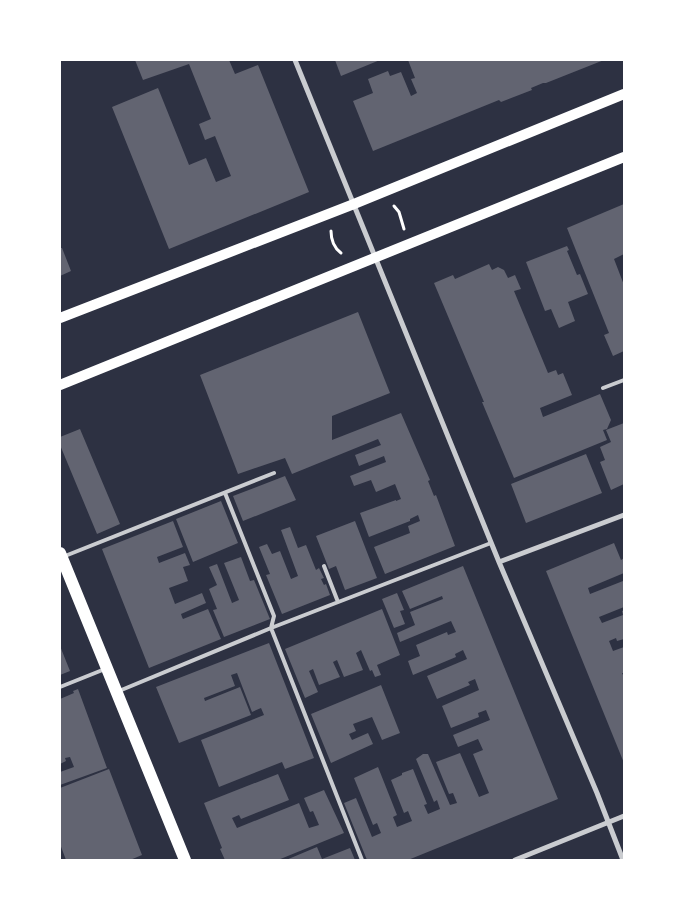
<svg xmlns="http://www.w3.org/2000/svg" width="684" height="920" font-family="Rubik,sans-serif">
<style>
.building{fill:#626471}
.lines{fill:none;stroke-linecap:round;stroke-linejoin:round}
.path{stroke:#fff;stroke-width:3}
.service{stroke:#caccd0;stroke-width:4}
.minor{stroke:#caccd0;stroke-width:5}
.secondary{stroke:#fff;stroke-width:10}
.primary{stroke:#fff;stroke-width:12}
</style>
<rect width="100%" height="100%" fill="#2d3142"/>
<path class="building" d="M135 60H229L235 74 258 65 309 192 169 249 112 107 158 88 189 165 206 158 216 182 231 176 215 136 205 140 199 124 211 119 189 64 143 80Z
M335 60H380L341 76Z
M408 60H604L546 83H543L531 88 532 90 501 102 499 100 373 151 353 101 373 93 368 79 388 71 390 76 401 72 411 96 417 93 411 79 415 78Z
M624 204V254L614 259 624 285V351L613 356 604 335 609 333 567 228Z
M567 246 569 250 567 251 577 275 580 274 588 294 568 302 575 321 559 328 551 309 545 311 526 262Z
M60 248H62L71 271 60 276Z
M489 264 492 270 498 267 504 270 508 278 515 275 521 289 514 291 548 373 556 370 558 375 563 373 572 395 540 408 543 417 600 394 611 420 607 429 603 430 607 440 514 478 482 402H484L434 283 453 275 455 279Z
M358 312 390 393 332 416V440L401 413 430 480 428 481 434 496 436 495 455 546 385 574 374 547 410 533 408 526 420 521 418 515 410 519V521L369 537 360 513 396 500V501L401 499 395 484 376 492 371 480 354 486 350 476 386 462 384 456 359 466 355 455 381 445 378 439 292 474 285 458 238 474 200 375Z
M624 423V484L611 490 600 462 605 460 600 447 611 442 606 430Z
M80 429 120 524 97 534 60 445V437Z
M586 454 602 493 526 523 511 484Z
M285 476 296 500 243 521 233 496Z
M221 501 238 543 193 562 176 519Z
M173 521 183 547 157 557 159 563 185 553 190 565 183 567 188 581 169 588 175 604 202 593 206 603 181 614 182 617 183 619 208 609 221 639 149 668 102 549Z
M355 521 377 578 345 590 336 566 329 569 316 536Z
M290 527 298 548 306 545 316 570 319 568 324 578 321 579 324 585 326 584 330 595 282 614 266 575 270 574 259 547 267 544 272 554 280 551 291 579 298 576 281 530Z
M614 543 621 560 624 558V573L588 588 590 594 623 581 624 584V607L599 617 602 623 623 615 622 611 624 610V639L617 641 616 638 609 641 613 651 624 647V673H622L624 677V763L546 571Z
M241 557 250 581 254 580 270 619 224 637 213 610 217 609 209 589 217 585 209 567 217 564 232 603 239 600 224 563Z
M463 566 558 799 408 860H367L344 803 356 798 372 837 381 833 377 823 373 825 354 778 378 767 397 815 393 817 397 827 412 821 408 811 404 813 391 780 402 775V773L413 769 427 804 424 805 428 814 440 809 437 800 434 802 416 759 423 754H428L450 805 457 803 453 793 449 794 436 762 460 753 479 797 489 793 473 754 483 750 478 739 458 747 453 735 490 720 486 710 478 713 479 717 451 728 442 706 479 690 475 679 468 682 470 685 437 699 427 676 467 659 463 650 455 654 456 657 413 675 408 661 420 656 416 645 447 632 448 635 456 632 451 621 400 642 397 633 415 625 410 612 443 599 442 596 410 609 402 591Z
M397 593 404 610 400 611 405 624 394 628 382 599Z
M382 609 400 655 377 665 381 675 375 677 372 670 370 671 361 650 356 653 363 670 344 677 337 660 333 662 340 677 319 685 313 669 309 671 318 692 305 698 285 649Z
M269 643 314 758 285 769 282 762 219 787 201 740 264 715 261 708 252 712 237 673 231 675 235 686 204 698 205 701 240 687 251 715 179 743 156 687Z
M60 646 70 671 60 675Z
M381 685 400 733 382 740 372 717 353 724 356 731 349 734 352 740 368 733 373 744 331 763 311 714Z
M78 689 107 768 60 785V772L74 767 70 757 65 758 66 761 60 764V699L74 693 73 691Z
M109 769 142 855 130 860H66L60 844V788Z
M278 774 289 800 241 819 239 815 232 818 237 828 299 803 309 828 319 825 313 811 310 812 304 798 324 790 344 833 278 860H225L220 849 222 848 204 803Z
M317 847 322 859 350 848 355 860H286Z"/>
<g class="lines">
<path class="path" d="M394 206 399 212 404 229
M331 231C331 240 333 247 341 253"/>
<path class="service" d="M603 388 624 380
M225 493 274 616 271 628 362 860
M65 556 274 473
M324 566 338 602
M60 687 105 669
M119 691 271 628 491 543"/>
<path class="minor" d="M295 60 499 562 597 793 623 860
M499 562 624 515
M515 860 624 816"/>
<path class="secondary" d="M60 318 354 204 624 94
M60 385 624 157"/>
<path class="primary" d="M60 553 185 860"/>
</g>
<rect width="684" height="920" fill="none" stroke="#ffffff" stroke-width="122"/>
</svg>
